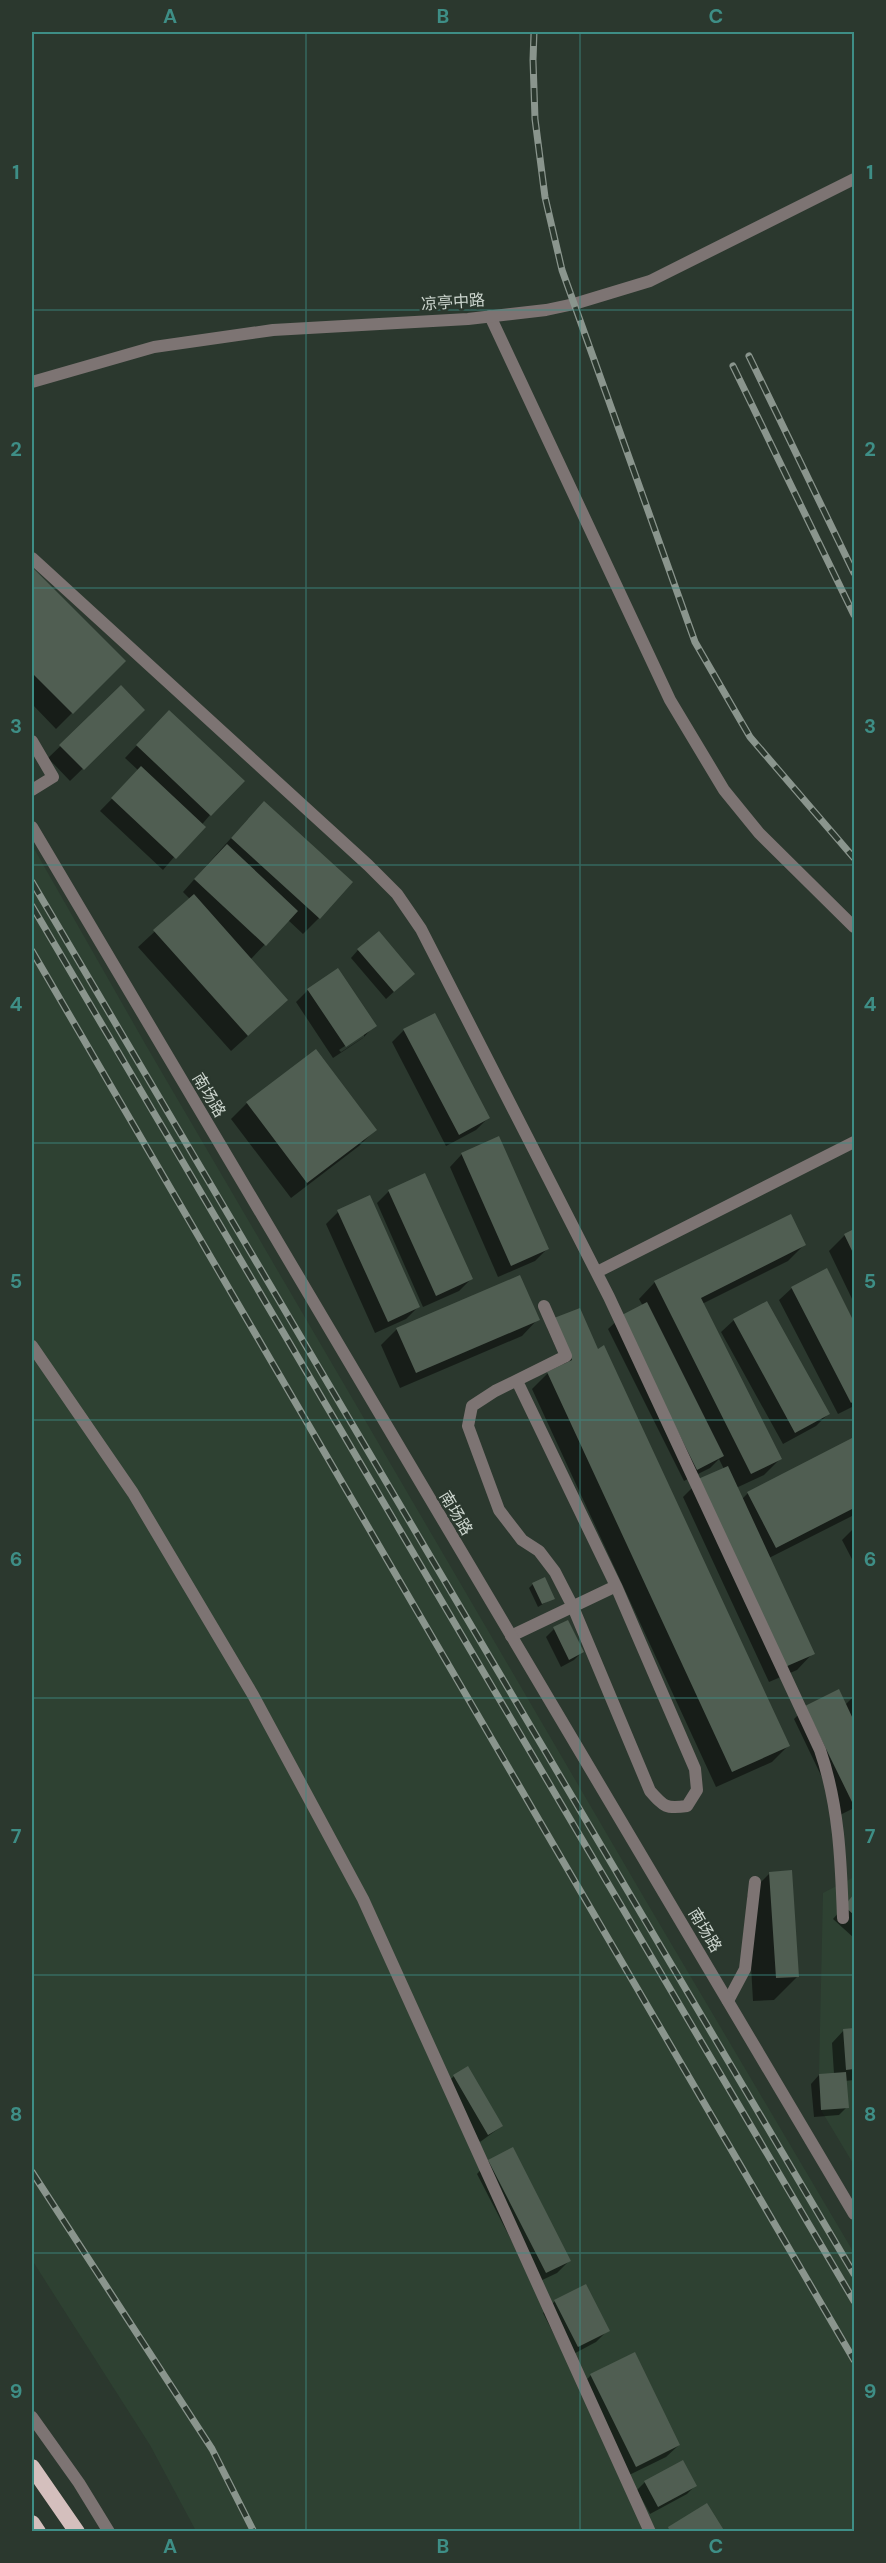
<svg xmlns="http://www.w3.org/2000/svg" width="886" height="2563" font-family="'DM Sans','Noto Sans SC',sans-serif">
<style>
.built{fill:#2e4132}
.shadow{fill:#0007;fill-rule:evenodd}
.building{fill:#505e52}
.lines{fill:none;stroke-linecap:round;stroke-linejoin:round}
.service{stroke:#7d7473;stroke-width:12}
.minor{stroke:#7d7473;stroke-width:12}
.tertiary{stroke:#7d7473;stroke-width:12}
.trunk{stroke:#d4bfbd;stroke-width:16}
.rail-casing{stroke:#8a958d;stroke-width:7}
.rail{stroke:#2b382e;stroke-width:4.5;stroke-dasharray:14;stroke-linecap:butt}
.grid{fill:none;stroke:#3e8e86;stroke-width:1.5;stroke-opacity:0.55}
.labels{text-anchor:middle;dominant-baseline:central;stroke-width:5;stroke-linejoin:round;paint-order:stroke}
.street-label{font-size:16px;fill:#ccd5ce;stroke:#2b382e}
.neatline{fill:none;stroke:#3e8e86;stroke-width:2}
.grid-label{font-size:20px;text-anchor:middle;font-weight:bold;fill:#3e8e86}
</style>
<rect width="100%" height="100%" fill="#2b382e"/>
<path class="built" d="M32 845 147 1047 646 1901 854 2253V2531H196L150 2445 32 2260Z
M854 1877V2165L821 2110 819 2074 823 1893Z"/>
<path class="shadow" d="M32 570 124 661 56 729 32 704Z
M121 688 143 710 70 781 48 758Z
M157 724 210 815 163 870 100 811 139 771 125 758Z
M248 819 319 918 303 934 288 920 250 960 270 1016 231 1051 138 947 190 899 183 892Z
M358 950 413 974 386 999 351 958Z
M308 990 375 1025 363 1038 333 1058 296 1002ZM364 1033V1037L341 1052 339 1050Z
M404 1030 488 1118 476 1130 446 1146 392 1042Z
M316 1051 375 1130 359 1146 291 1198 231 1119 247 1103Z
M462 1154 547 1249 535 1261 498 1277 450 1167Z
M389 1191 471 1279 459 1291 423 1307 377 1203Z
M338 1212 418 1307 406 1319 375 1333 326 1224Z
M854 1230V1303L829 1251 845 1235Z
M804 1245 788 1261 702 1304 780 1459 764 1475 736 1488 742 1499 748 1493 854 1439V1515L769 1558 813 1653 797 1670 769 1682 683 1497 699 1481 724 1469 719 1459 710 1468 684 1481 608 1329 621 1317 643 1306 639 1299 655 1282Z
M826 1270 854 1325V1406L838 1414 779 1300 792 1288Z
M767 1303 828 1414 816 1426 783 1444 721 1332 734 1320Z
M538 1319 522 1336 400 1388 381 1345 397 1329Z
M547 1328 597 1351 788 1746 772 1762 716 1787 532 1389 548 1373 564 1366Z
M854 1528V1563L842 1540Z
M533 1584 553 1598 538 1607 529 1588Z
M554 1629 582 1652 574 1660 561 1667 546 1637Z
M854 1696V1808L840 1815 794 1719 806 1707 845 1705Z
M770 1873 797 1977 774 2000 753 2001 747 1896Z
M854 1895V1938L833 1919Z
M844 2030H854V2080L845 2081 847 2107 839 2115 814 2117 811 2084 819 2075 834 2074 832 2043Z
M454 2076 502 2126 480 2142 446 2084Z
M489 2161 569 2261 557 2273 534 2284 477 2174Z
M555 2301 608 2330 596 2342 566 2358 543 2313Z
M591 2375 679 2445 666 2457 623 2478 579 2388Z
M645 2482 695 2486 687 2494 650 2514 637 2490Z"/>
<path class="building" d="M32 567 126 661 73 714 32 673Z
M121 685 145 710 84 770 59 745Z
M169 710 245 781 211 816 136 745Z
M141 766 206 827 176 859 111 798Z
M264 801 353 882 320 919 231 838Z
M227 844 298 911 266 946 194 879Z
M194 894 288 1000 248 1036 153 930Z
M379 931 415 974 394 992 357 949Z
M338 968 377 1026 346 1047 307 989Z
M435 1013 490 1118 459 1135 403 1029Z
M316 1049 377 1130 307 1183 246 1102Z
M499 1136 549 1249 511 1266 461 1153Z
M425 1173 473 1279 436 1296 388 1190Z
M370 1195 420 1307 388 1322 337 1210Z
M791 1214 806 1245 701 1298 782 1459 751 1474 654 1281Z
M854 1229V1255L844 1234Z
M827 1268 854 1322V1401L851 1403 791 1287Z
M520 1275 540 1320 416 1373 396 1328Z
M767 1301 830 1414 795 1433 733 1319Z
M647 1302 724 1456 697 1470 620 1316Z
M580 1308 598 1349 604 1345 790 1746 732 1772 547 1372 572 1360 554 1318Z
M854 1437V1508L776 1548 747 1492Z
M728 1466 815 1654 785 1667 698 1479Z
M545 1577 555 1599 542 1604 532 1583Z
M568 1620 584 1652 569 1660 553 1627Z
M839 1689 854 1721V1803L853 1804 805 1706Z
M792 1870 799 1977 776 1978 769 1872Z
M854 1894V1915L844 1906Z
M854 2028V2069L846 2070 843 2029Z
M468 2066 503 2126 488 2135 453 2075Z
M846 2072 849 2108 821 2110 819 2074Z
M513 2147 571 2261 546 2273 488 2160Z
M586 2284 610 2331 578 2347 554 2300Z
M635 2352 680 2445 636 2467 590 2374Z
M683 2460 697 2486 658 2507 644 2481Z
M707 2503 725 2532H670L668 2527Z"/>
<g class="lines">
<path class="service" d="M32 741 53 777 32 790
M517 1381 616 1586 695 1769 697 1790 687 1806C666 1809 664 1807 650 1791L573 1607 555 1572 539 1551 522 1540 499 1510 468 1426 472 1406 495 1391 566 1356 544 1306
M511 1636 616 1586
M728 2001 745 1969 755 1882"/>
<path class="minor" d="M490 316 670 700 724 790 759 833 854 927
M32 558 368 865 397 894 421 929 609 1297 820 1750C839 1805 841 1861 843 1918
M597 1272 854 1142
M32 1346 133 1493 253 1695 363 1899 650 2532"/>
<path class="tertiary" d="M32 382 154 347 273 330 468 319 546 310 574 304 650 281 854 179
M32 827 854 2214
M32 2417 79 2483 109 2532"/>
<path class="trunk" d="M32 2467 77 2532
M32 2523 38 2532"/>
<g class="rail-casing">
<path id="rail" d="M534 32 533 60 535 119 545 197 562 270 695 642 750 737 854 858
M749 356 854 573
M733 366 854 615
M32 882 854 2274
M32 906 854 2301
M32 951 854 2360
M32 2172 212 2449 254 2532"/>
</g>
<use href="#rail" class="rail"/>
</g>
<path class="grid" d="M306 32V2532M580 32V2532M32 310H854M32 588H854M32 865H854M32 1143H854M32 1420H854M32 1698H854M32 1975H854M32 2253H854"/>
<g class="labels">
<g class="street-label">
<text transform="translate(453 302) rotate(-4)">凉亭中路</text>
<text transform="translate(209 1095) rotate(59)">南场路</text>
<text transform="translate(456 1513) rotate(59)">南场路</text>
<text transform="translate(705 1930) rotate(59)">南场路</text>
</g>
</g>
<rect width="886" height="2563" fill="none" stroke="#2b382e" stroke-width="66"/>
<rect x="33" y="33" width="820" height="2497" class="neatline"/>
<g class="grid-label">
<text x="170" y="23">A</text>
<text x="443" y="23">B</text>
<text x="716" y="23">C</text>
<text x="16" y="179">1</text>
<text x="870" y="179">1</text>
<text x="16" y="456">2</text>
<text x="870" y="456">2</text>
<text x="16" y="733">3</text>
<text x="870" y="733">3</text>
<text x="16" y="1011">4</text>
<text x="870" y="1011">4</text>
<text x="16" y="1288">5</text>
<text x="870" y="1288">5</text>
<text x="16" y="1566">6</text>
<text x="870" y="1566">6</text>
<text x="16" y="1843">7</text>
<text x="870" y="1843">7</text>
<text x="16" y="2121">8</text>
<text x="870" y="2121">8</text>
<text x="16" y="2398">9</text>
<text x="870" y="2398">9</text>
<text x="170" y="2553">A</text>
<text x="443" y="2553">B</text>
<text x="716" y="2553">C</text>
</g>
</svg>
